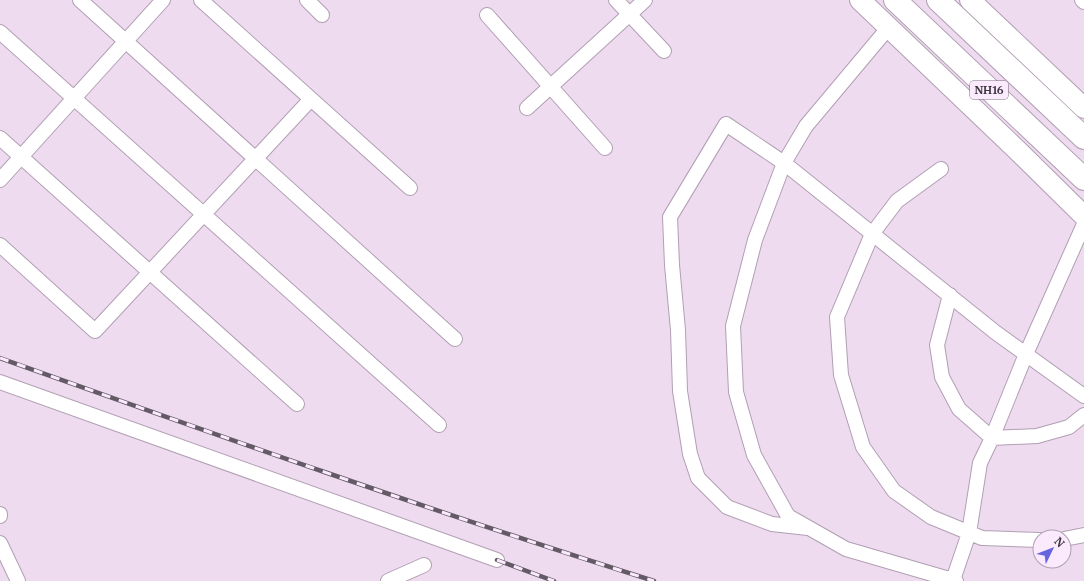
<svg xmlns="http://www.w3.org/2000/svg" width="1084" height="581" font-family="Merriweather,serif">
<style>
.lines{fill:none;stroke-linecap:round;stroke-linejoin:round}
.street-casing{stroke:#b19fb3;stroke-width:16}
.secondary-casing{stroke:#b19fb3;stroke-width:22}
.highway-casing{stroke:#b19fb3;stroke-width:24}
.street{stroke:#fff;stroke-width:14}
.secondary{stroke:#fff;stroke-width:20}
.highway{stroke:#fff;stroke-width:22}
.rail-casing{stroke:#645a66;stroke-width:4.5}
.rail{stroke:#fbe9fe;stroke-width:3;stroke-dasharray:9;stroke-linecap:butt}
.labels{text-anchor:middle;dominant-baseline:central;stroke-width:3;stroke-linejoin:round;paint-order:stroke}
.shield{fill:#fbe9fe;stroke:#746a76;stroke-width:1}
.shield-label{font-size:11px;font-weight:bold;fill:#3a333b}
</style>
<rect width="100%" height="100%" fill="#eedbf0"/>
<g class="lines">
<g class="street-casing">
<path id="street" d="M80 0 455 339
M201 0 410 188
M307 0 322 15
M616 0 664 51
M1082 0 1084 2
M487 15 605 148
M889 27 806 126 784 163 995 332 1084 396
M0 32 439 425
M527 108 645 0
M0 138 297 404
M941 169 897 201 872 234 837 317 841 375 863 447 894 491 931 517 982 538 1040 540
M0 180 163 0
M0 245 95 331 311 99
M950 295 937 345 942 377 959 409 992 438 1037 436 1069 427 1084 415
M0 382 497 560
M0 514V516
M808 528 772 524 727 507 698 478 690 454 680 391 678 330 672 265 670 217 726 124 784 163 755 240 733 326 736 392 754 455 788 516 846 549 956 581
M1064 539 1084 535
M0 543 18 581
M953 580 969 533 980 463 992 438 1026 354 1084 224
M388 581 424 565"/>
</g>
<g class="secondary-casing">
<path id="secondary" d="M860 0 1017 150 1084 216
M970 0 1084 108"/>
</g>
<g class="highway-casing">
<path id="highway" d="M895 0 1084 179
M938 0 1084 138"/>
</g>
<use href="#street" class="street"/>
<use href="#secondary" class="secondary"/>
<use href="#highway" class="highway"/>
<g class="rail-casing">
<path id="rail" d="M0 358C217 435 434 512 654 581
M497 560 554 581"/>
</g>
<use href="#rail" class="rail"/>
</g>
<g class="labels">
<rect class="shield" x="970" y="81" width="38" height="18" rx="3"/>
<g class="shield-label">
<text x="989" y="90">NH16</text>
</g>
</g>
<g transform="translate(1052 549) rotate(47)"><circle r="19" fill="#fbe9fe" stroke="#aea0b0"/>
<path d="M0-3L7 15L0 10L-7 15Z" fill="#6664de"/>
<text y="-6" font-size="11" font-weight="bold" text-anchor="middle" fill="#3a333b">N</text>
</g>
</svg>
